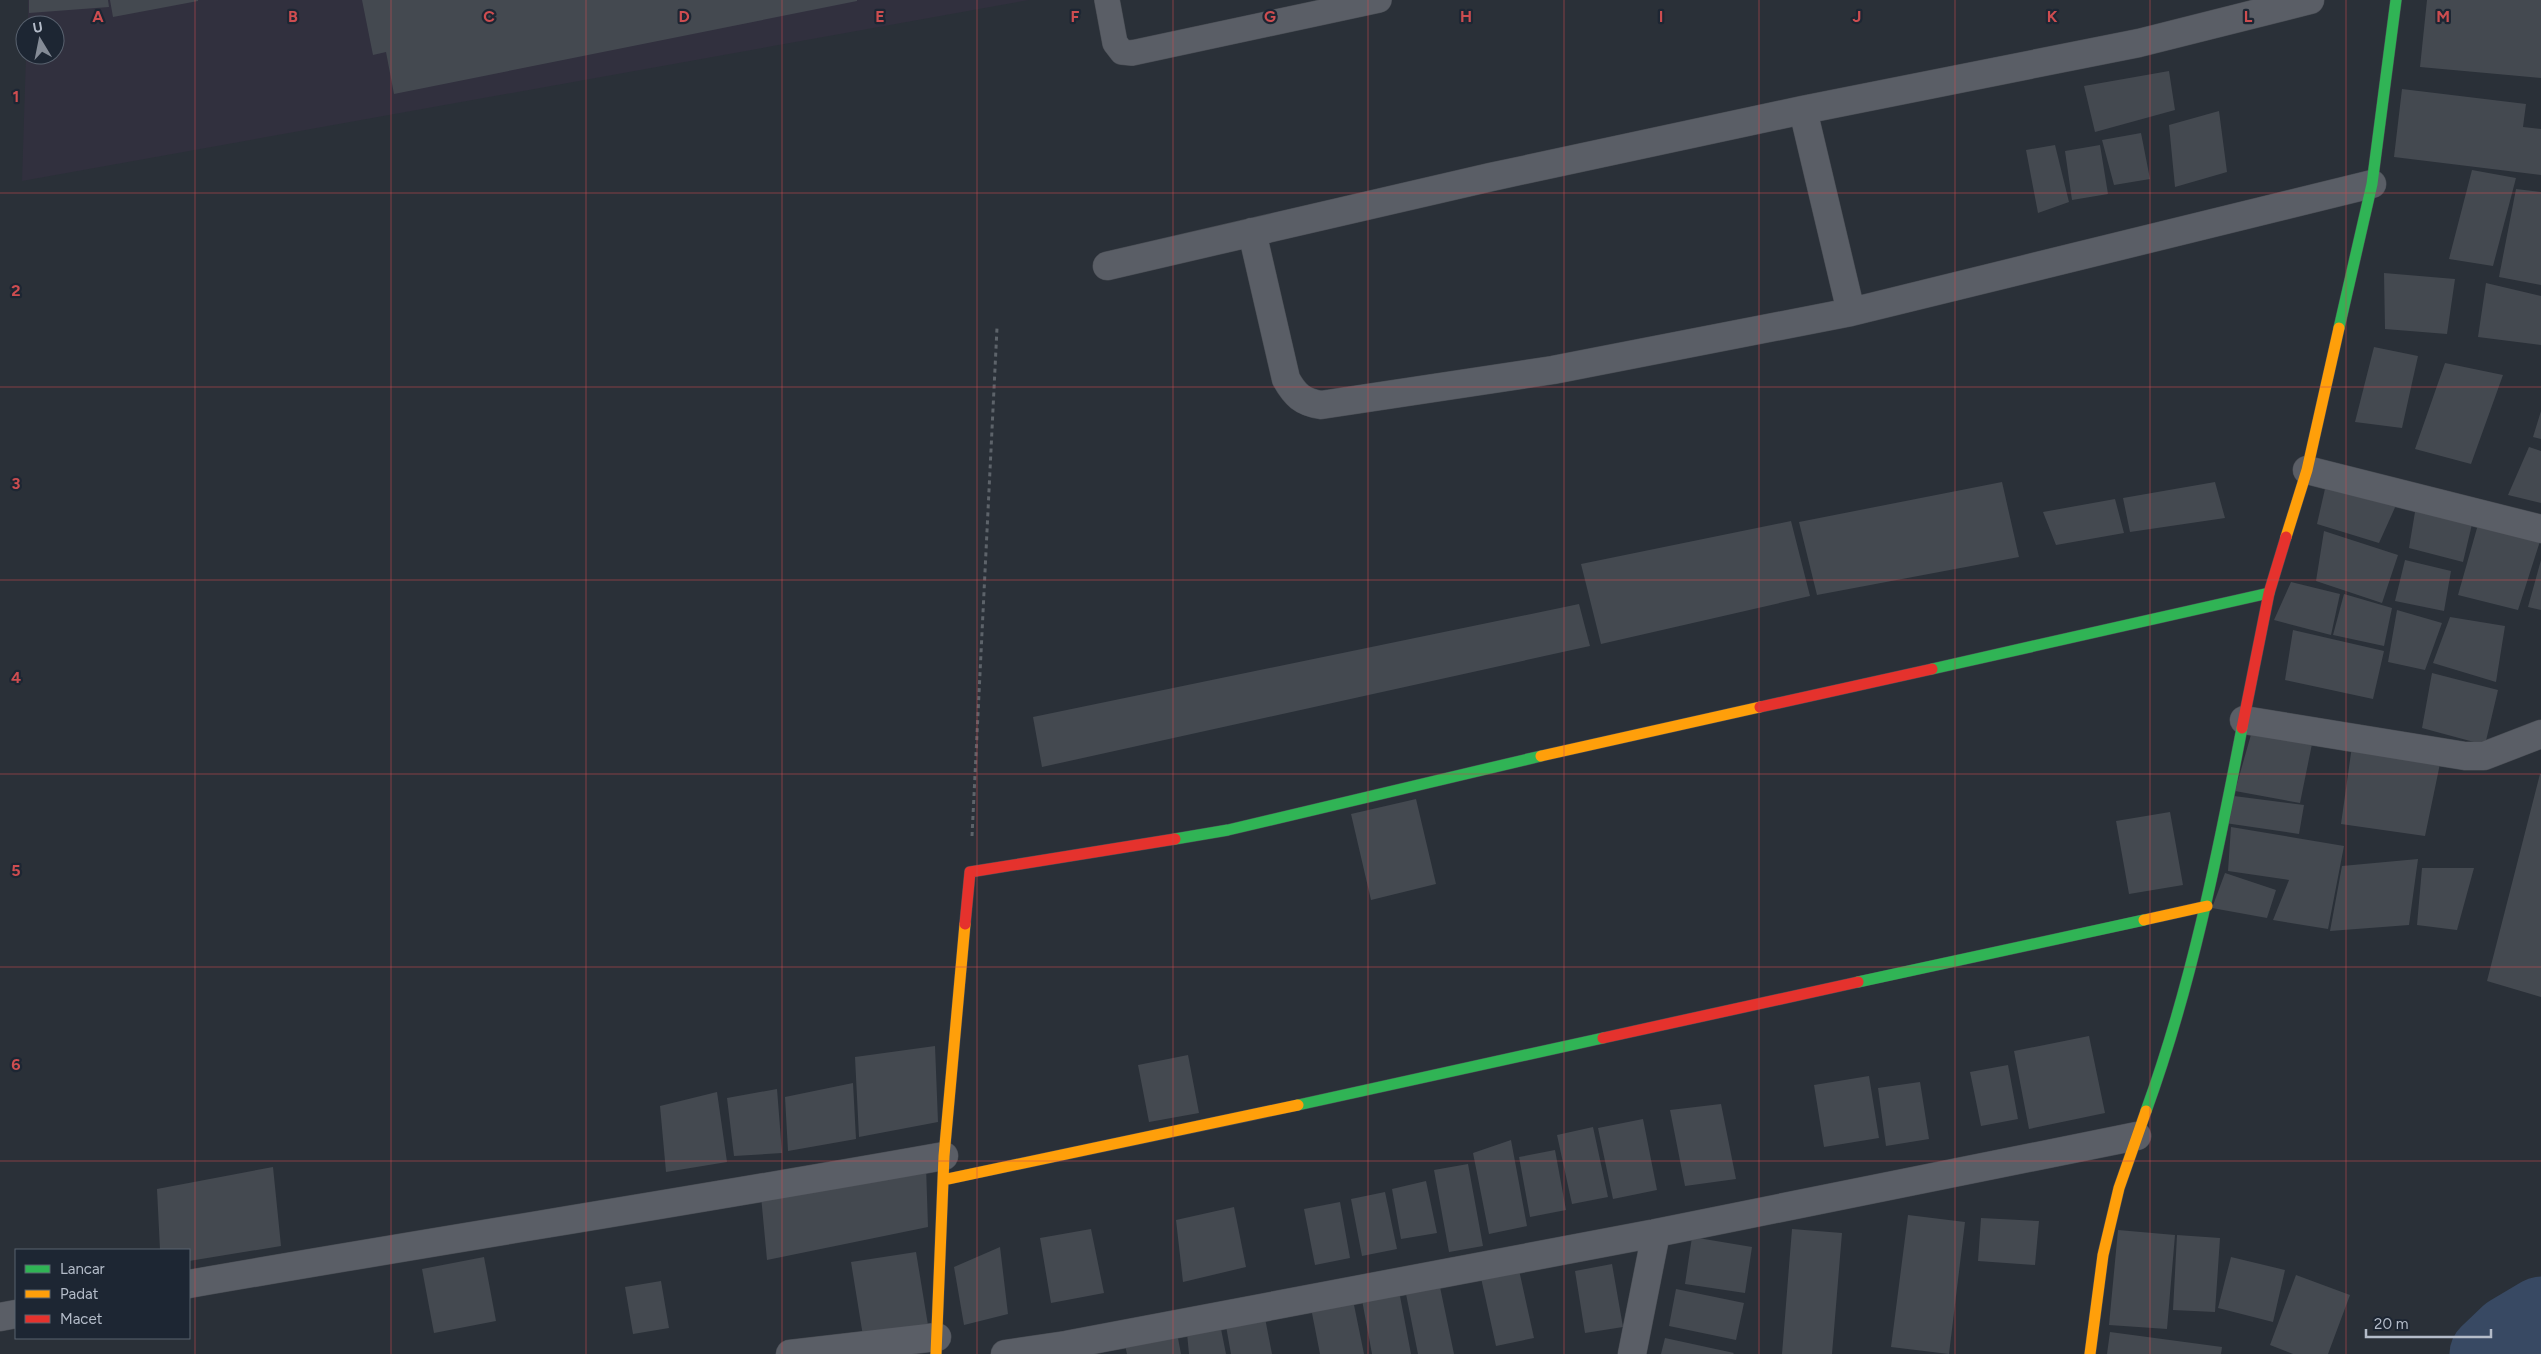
<svg xmlns="http://www.w3.org/2000/svg" width="2541" height="1354" font-family="Figtree,sans-serif">
<style>
.medical{fill:#31303e}
.lines{fill:none;stroke-linecap:round;stroke-linejoin:round}
.river{stroke:#384963;stroke-width:75}
.building{fill:#444950}
.lane-casing{stroke:#484c53;stroke-width:26}
.street-casing{stroke:#484c53;stroke-width:29}
.fast-casing{stroke:#484c53;stroke-width:12}
.slow-casing{stroke:#484c53;stroke-width:12}
.jam-casing{stroke:#484c53;stroke-width:12}
.path{stroke:#5d636a;stroke-width:3;stroke-dasharray:4 4;stroke-linecap:butt}
.lane{stroke:#5a5e66;stroke-width:25}
.street{stroke:#5a5e66;stroke-width:28}
.fast{stroke:#30b455;stroke-width:11}
.slow{stroke:#ff9f0a;stroke-width:11}
.jam{stroke:#e5322d;stroke-width:11}
.grid{fill:none;stroke:#ce4d50;stroke-width:1;stroke-opacity:0.55}
.grid-label{font-size:16px;text-anchor:middle;font-weight:bold;fill:#ce4d50;stroke:#1d2633;stroke-width:4.5;stroke-linejoin:round;paint-order:stroke}
</style>
<rect width="100%" height="100%" fill="#2a3038"/>
<path class="medical" d="M28 0H1029L22 181 26 55H55V25H28Z"/>
<g class="lines">
<path class="river" d="M2487 1354 2509 1333 2541 1314"/>
</g>
<path class="building" d="M29 0H108L109 7 29 13Z
M110 0H198V1L113 17Z
M362 0H857V1L394 94 386 52 373 55Z
M2427 0H2541V78L2420 67Z
M2169 71 2175 110 2095 132 2084 86Z
M2402 89 2526 104 2523 127 2541 129V175L2394 157Z
M2219 111 2227 172 2175 187 2169 125Z
M2141 133 2150 179 2114 185 2102 140Z
M2055 145 2069 202 2038 213 2026 150Z
M2100 145 2108 194 2072 200 2065 151Z
M2472 170 2516 178 2493 266 2449 259Z
M2516 189 2541 192V285L2499 277Z
M2384 273 2455 279 2447 334 2385 329Z
M2486 283 2541 296V345L2478 337Z
M2374 347 2418 356 2402 428 2355 422Z
M2445 363 2503 375 2471 464 2415 449Z
M2541 411V439L2533 437Z
M2529 447 2541 451V503L2508 495Z
M2327 480 2397 503 2379 543 2317 524Z
M2002 482 2019 557 1817 595 1799 522Z
M2215 482 2225 518 2130 532 2123 498Z
M2115 499 2124 533 2056 545 2043 512Z
M2416 506 2473 520 2463 562 2409 548Z
M1791 521 1810 596 1601 644 1581 564Z
M2479 521 2541 538 2518 610 2458 595Z
M2324 531 2398 555 2382 603 2316 581Z
M2405 560 2451 571 2444 611 2395 601Z
M2541 560V610L2528 607Z
M2291 582 2340 594 2331 635 2274 620Z
M2344 594 2392 608 2384 646 2333 635Z
M1579 604 1590 646 1042 767 1033 717Z
M2397 610 2442 623 2425 670 2388 662Z
M2450 617 2505 626 2496 682 2433 663Z
M2293 630 2384 651 2373 699 2285 680Z
M2432 673 2498 690 2485 745 2422 728Z
M2254 724 2313 739 2300 803 2235 791Z
M2352 746 2441 759 2425 836 2341 824Z
M2540 774H2541V997L2487 981Z
M2234 796 2304 805 2299 834 2225 823Z
M1416 799 1436 884 1371 900 1351 814Z
M2170 812 2183 885 2129 894 2116 821Z
M2231 827 2344 846 2328 929 2273 920 2289 880 2228 871Z
M2418 859 2409 925 2330 931 2342 866Z
M2422 868H2474L2457 930 2417 925Z
M2225 873 2276 890 2267 918 2212 908Z
M2089 1036 2105 1113 2029 1129 2014 1051Z
M935 1046 938 1122 859 1137 855 1057Z
M1188 1055 1199 1113 1149 1122 1138 1065Z
M2008 1065 2018 1119 1981 1126 1970 1072Z
M1869 1076 1879 1138 1824 1147 1814 1085Z
M1920 1082 1929 1139 1886 1146 1878 1088Z
M853 1083 856 1139 788 1151 785 1097Z
M777 1089 782 1153 734 1156 727 1098Z
M717 1092 727 1162 666 1172 660 1106Z
M1721 1104 1736 1179 1685 1186 1670 1110Z
M1643 1119 1657 1190 1613 1199 1598 1128Z
M1593 1127 1608 1197 1572 1204 1557 1135Z
M1511 1140 1527 1226 1489 1234 1473 1153Z
M1555 1150 1566 1210 1530 1217 1519 1157Z
M1468 1164 1483 1246 1449 1252 1434 1170Z
M926 1166 928 1227 767 1260 761 1196Z
M273 1167 281 1246 189 1261V1250H160L157 1189Z
M1426 1181 1437 1233 1401 1239 1392 1189Z
M1385 1192 1397 1249 1362 1256 1351 1199Z
M1340 1202 1350 1258 1315 1265 1304 1209Z
M1234 1207 1246 1267 1183 1282 1176 1220Z
M1908 1215 1965 1222 1949 1354 1891 1347Z
M1981 1218 2039 1221 2035 1265 1978 1261Z
M1091 1229 1104 1293 1051 1303 1040 1238Z
M1792 1229 1842 1233 1832 1354H1782Z
M2118 1230 2175 1235 2167 1329 2109 1325Z
M2177 1235 2220 1238 2215 1312 2173 1310Z
M1692 1237 1752 1247 1745 1293 1685 1284Z
M1000 1247 1008 1314 964 1325 954 1267Z
M916 1252 928 1325 863 1336 851 1262Z
M484 1257 496 1321 434 1333 422 1269Z
M2231 1257 2285 1270 2273 1322 2218 1308Z
M1612 1264 1623 1327 1585 1333 1575 1271Z
M1519 1270 1534 1338 1496 1346 1481 1278Z
M2296 1275 2350 1295 2328 1354H2293L2270 1345Z
M661 1281 669 1328 633 1334 625 1287Z
M1440 1287 1454 1354H1418L1406 1294Z
M1676 1289 1744 1303 1736 1340 1669 1326Z
M1399 1291 1411 1354H1372L1362 1300Z
M1353 1300 1364 1354H1320L1311 1308Z
M1265 1318 1272 1354H1231L1226 1326Z
M1221 1329 1226 1354H1189L1187 1333Z
M2110 1332 2222 1347 2221 1354H2107Z
M1177 1333 1181 1354H1127L1124 1341Z
M1665 1338 1734 1353 1733 1354H1661Z"/>
<g class="lines">
<g class="lane-casing">
<path id="lane" d="M1107 0 1115 43 1122 52 1132 53 1379 0"/>
</g>
<g class="street-casing">
<path id="street" d="M1803 110 1851 312
M1252 232 1286 379C1295 395 1302 402 1321 405L1553 370 1851 312 2372 184
M1107 266 1491 177 1803 110 2139 43 2310 0
M2307 470 2541 529
M2244 720 2465 756H2484L2541 734
M189 1284C440 1240 693 1201 944 1156
M0 1317 16 1314
M790 1354 937 1337
M1005 1354 1066 1345 1656 1233 2137 1136
M1632 1354 1656 1233"/>
</g>
<g class="fast-casing">
<path id="fast" d="M2339 328 2372 184 2396 0
M1932 669 2269 593
M1175 839 1228 830 1541 756
M1858 982 2144 920
M1298 1105 1603 1038
M2146 1111C2191 987 2217 858 2242 728"/>
</g>
<g class="slow-casing">
<path id="slow" d="M2286 537 2307 470 2339 328
M1541 756 1760 707
M2144 920 2207 906
M943 1180 1298 1105
M936 1354 944 1156 965 924
M2090 1354 2103 1255 2119 1188 2146 1111"/>
</g>
<g class="jam-casing">
<path id="jam" d="M1760 707 1932 669
M2242 728 2269 593 2286 537
M965 924 970 872 1175 839
M1603 1038 1858 982"/>
</g>
<path class="path" d="M972 836 997 328"/>
<use href="#lane" class="lane"/>
<use href="#street" class="street"/>
<use href="#fast" class="fast"/>
<use href="#slow" class="slow"/>
<use href="#jam" class="jam"/>
</g>
<path class="grid" d="M195 0V1354M391 0V1354M586 0V1354M782 0V1354M977 0V1354M1173 0V1354M1368 0V1354M1564 0V1354M1759 0V1354M1955 0V1354M2150 0V1354M2346 0V1354M0 193H2541M0 387H2541M0 580H2541M0 774H2541M0 967H2541M0 1161H2541"/>
<g class="grid-label">
<text x="98" y="22">A</text>
<text x="293" y="22">B</text>
<text x="489" y="22">C</text>
<text x="684" y="22">D</text>
<text x="880" y="22">E</text>
<text x="1075" y="22">F</text>
<text x="1270" y="22">G</text>
<text x="1466" y="22">H</text>
<text x="1661" y="22">I</text>
<text x="1857" y="22">J</text>
<text x="2052" y="22">K</text>
<text x="2248" y="22">L</text>
<text x="2443" y="22">M</text>
<text x="16" y="102">1</text>
<text x="16" y="296">2</text>
<text x="16" y="489">3</text>
<text x="16" y="683">4</text>
<text x="16" y="876">5</text>
<text x="16" y="1070">6</text>
</g>
<rect x="15" y="1249" width="175" height="90" fill="#1d2633" stroke="#59626f"/>
<rect x="25" y="1265" width="25" height="8" fill="#30b455" stroke="#59626f"/>
<text x="60" y="1274" font-size="15" fill="#b4bcc9">Lancar</text>
<rect x="25" y="1290" width="25" height="8" fill="#ff9f0a" stroke="#59626f"/>
<text x="60" y="1299" font-size="15" fill="#b4bcc9">Padat</text>
<rect x="25" y="1315" width="25" height="8" fill="#e5322d" stroke="#59626f"/>
<text x="60" y="1324" font-size="15" fill="#b4bcc9">Macet</text>
<g transform="translate(40 40) rotate(350)"><circle r="24" fill="#1d2633" stroke="#59626f"/>
<path d="M0-4L9 19L0 12L-9 19Z" fill="#848b96"/>
<text y="-8" font-size="14" font-weight="bold" text-anchor="middle" fill="#b4bcc9">U</text>
</g>
<path d="M2366 1329v8h125v-8" fill="none" stroke="#b4bcc9" stroke-width="2.5"/>
<text x="2374" y="1329" font-size="15" fill="#b4bcc9" stroke="#1d2633" stroke-width="4" paint-order="stroke">20 m</text>
</svg>
